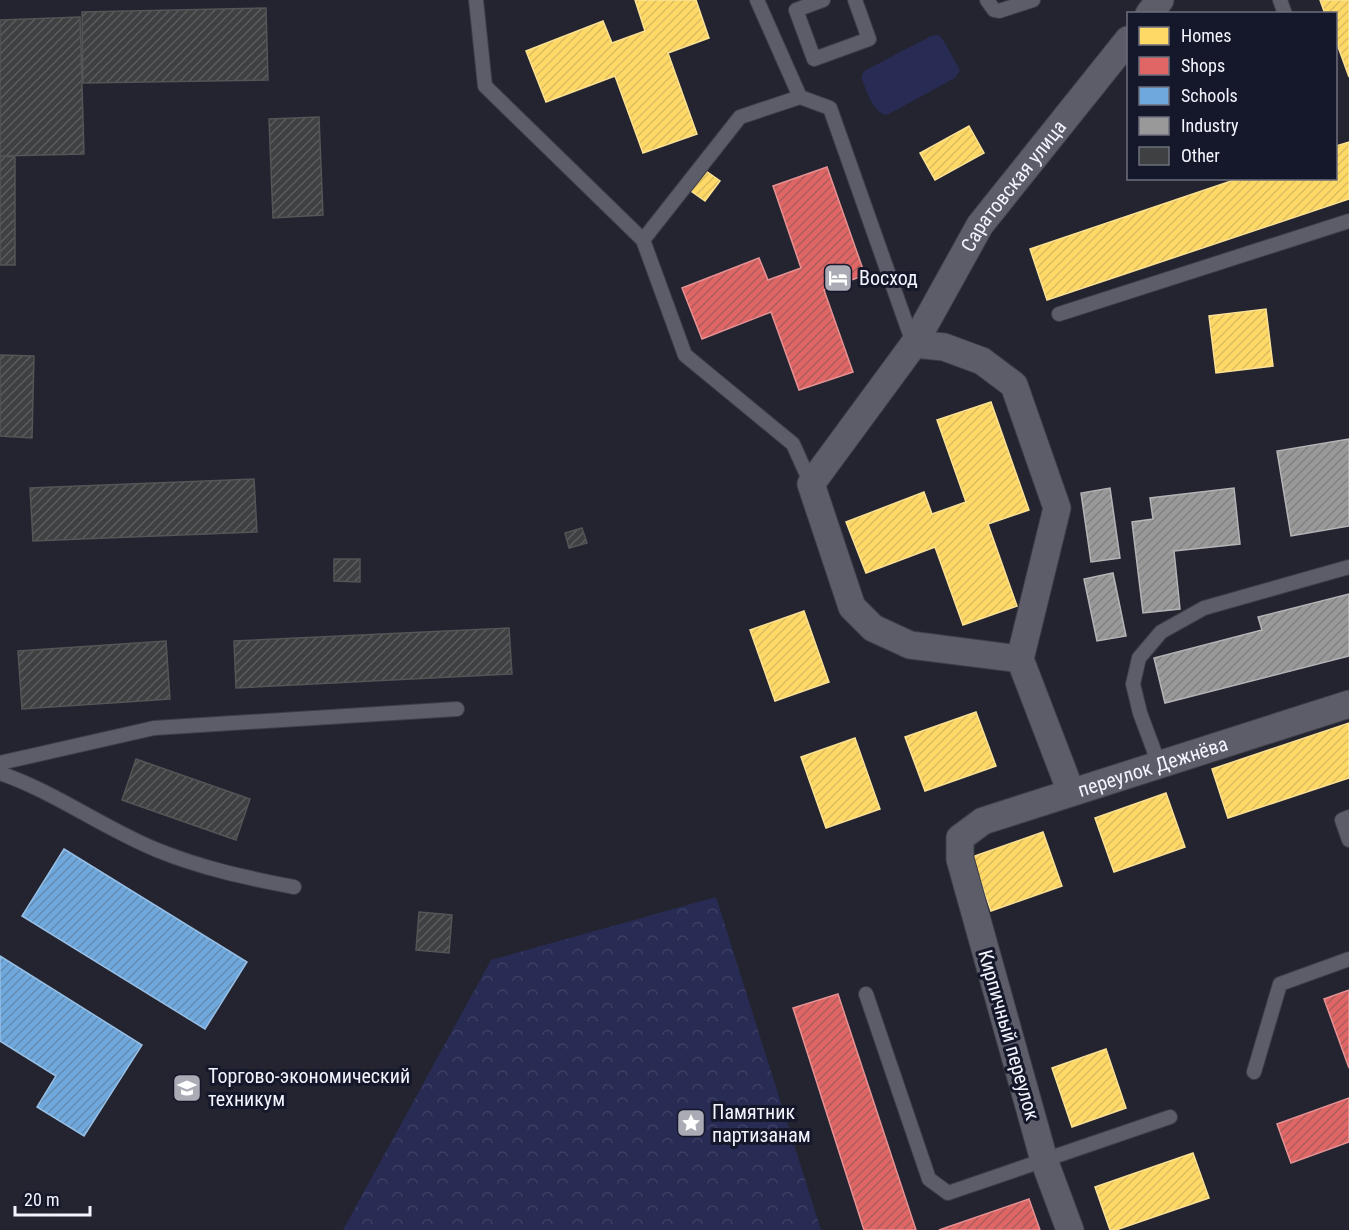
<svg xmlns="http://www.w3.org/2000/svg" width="1349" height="1230" font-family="'Roboto Condensed',sans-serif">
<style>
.park{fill:url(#park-crowns)}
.garden{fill:#282b53}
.homes{fill:url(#homes-hatch);stroke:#fbe193;stroke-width:1.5}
.shops{fill:url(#shops-hatch);stroke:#e69193;stroke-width:1.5}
.schools{fill:url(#schools-hatch);stroke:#97bfe6;stroke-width:1.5}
.industry{fill:url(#industry-hatch);stroke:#b4b4b7;stroke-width:1.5}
.building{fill:url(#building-hatch);stroke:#525656;stroke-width:1.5}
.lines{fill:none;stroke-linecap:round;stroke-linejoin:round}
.lane-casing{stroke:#3d3e47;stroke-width:16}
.street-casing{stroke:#3d3e47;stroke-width:29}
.lane{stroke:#5c5d69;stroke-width:14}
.street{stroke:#5c5d69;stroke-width:27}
.labels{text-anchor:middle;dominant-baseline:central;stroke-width:6;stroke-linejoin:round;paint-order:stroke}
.street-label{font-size:20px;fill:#f3f4fd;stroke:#15172a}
.poi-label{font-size:20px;fill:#f3f4fd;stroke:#15172a;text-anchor:start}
</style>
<defs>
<pattern id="park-crowns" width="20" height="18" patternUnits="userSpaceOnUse" patternTransform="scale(1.5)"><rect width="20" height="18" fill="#282b53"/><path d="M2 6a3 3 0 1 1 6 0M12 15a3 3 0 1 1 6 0" fill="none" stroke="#3d4064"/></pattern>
<pattern id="homes-hatch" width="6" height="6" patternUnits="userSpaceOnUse" patternTransform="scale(1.5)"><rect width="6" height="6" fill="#ffd966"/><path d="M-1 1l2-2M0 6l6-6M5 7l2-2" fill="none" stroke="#dbbc61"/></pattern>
<pattern id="shops-hatch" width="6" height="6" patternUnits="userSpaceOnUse" patternTransform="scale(1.5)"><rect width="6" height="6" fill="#e06666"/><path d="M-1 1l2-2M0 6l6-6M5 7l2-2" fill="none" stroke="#ab5c5d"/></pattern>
<pattern id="schools-hatch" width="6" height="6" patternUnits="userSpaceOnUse" patternTransform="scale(1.5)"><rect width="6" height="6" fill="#6fa8dc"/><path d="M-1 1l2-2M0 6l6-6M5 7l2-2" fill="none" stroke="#648cb1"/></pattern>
<pattern id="industry-hatch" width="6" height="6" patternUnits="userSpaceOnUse" patternTransform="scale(1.5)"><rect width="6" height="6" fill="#999"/><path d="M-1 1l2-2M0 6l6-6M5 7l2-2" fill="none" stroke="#818182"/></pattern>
<pattern id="building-hatch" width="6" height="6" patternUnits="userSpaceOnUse" patternTransform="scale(1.5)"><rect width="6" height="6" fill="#3e4041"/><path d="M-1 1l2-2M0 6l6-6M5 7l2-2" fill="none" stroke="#5a5c5d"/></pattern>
</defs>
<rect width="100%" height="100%" fill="#23242f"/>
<path class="park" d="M716 897 821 1230H343L491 960Z"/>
<path class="garden" d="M938 35 942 38 960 70 955 78 887 115C873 113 867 91 862 80V74L866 70 931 36Z"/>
<path class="homes" d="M635 0H696L709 38 668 53 697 134 643 153 615 76 546 102 526 51 603 21 612 43 645 31Z
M1320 0H1349V77L1336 41V14H1325Z
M969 126 984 153 935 180 920 153Z
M1349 142V199L1047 300 1030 249 1240 178H1336V146Z
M706 171 720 181 705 201 691 191Z
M1266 309 1273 366 1216 373 1209 316Z
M991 402 1029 510 988 524 1017 606 963 625 935 547 866 573 846 522 924 492 932 514 966 502 937 420Z
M804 611 829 682 775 701 750 630Z
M976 712 996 766 925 791 905 737Z
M1349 723V778L1228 818 1212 769Z
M855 738 880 809 826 828 801 757Z
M1166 793 1185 847 1114 872 1095 818Z
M1043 832 1062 886 991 911 972 857Z
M1106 1049 1126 1108 1072 1127 1052 1068Z
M1193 1153 1209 1198 1116 1230H1110L1095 1187Z"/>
<path class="shops" d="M827 167 865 275 824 290 853 372 799 390 771 312 702 339 682 288 759 258 768 280 801 268 773 186Z
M1349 990V1068L1324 999Z
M838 994 916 1230H864L793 1008Z
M1349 1098V1142L1291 1163 1277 1124Z
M1029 1199 1040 1230H939Z"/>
<path class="schools" d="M64 849 247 962 205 1029 22 916Z
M0 956 142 1045 84 1136 37 1107 56 1076 0 1041Z"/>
<path class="industry" d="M1349 439V526L1291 536 1277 451Z
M1110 488 1120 558 1091 562 1081 493Z
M1234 488 1240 544 1174 551 1180 609 1143 613 1132 522 1153 519 1150 498Z
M1113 573 1126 636 1097 641 1084 579Z
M1349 594V656L1165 703 1154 658 1262 630 1258 617Z"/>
<path class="building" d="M266 8 268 80 83 83 82 12Z
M80 17 84 154 0 156V20Z
M319 117 323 215 273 218 269 119Z
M0 156 15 157V265H0Z
M0 355 34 356 32 438 0 436Z
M254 479 257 532 33 541 30 488Z
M582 528 587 543 569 548 565 533Z
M334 559H360V582L334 581Z
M509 628 512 674 236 688 234 641Z
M166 641 170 699 22 709 18 651Z
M136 759 250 799 236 840 122 800Z
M419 912 452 915 449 953 416 950Z"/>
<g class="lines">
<g class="lane-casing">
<path id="lane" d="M476 0 485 86 643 240
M757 0 800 97
M823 0 796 10 814 59 869 39 855 0
M987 0 994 10 999 11 1033 0
M1280 0 1285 14
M1059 314 1349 221
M811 484 793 444 685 355 643 240 740 117 800 97 830 108 913 343
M0 763 154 728 457 709
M1159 764 1140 713 1133 684 1139 658 1161 632 1204 608 1349 567
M0 773C55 792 103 828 157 850 201 868 247 878 294 887
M1349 817 1342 820 1349 840
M866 994 929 1179 948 1193 1170 1117
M1254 1072 1280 984 1349 959"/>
</g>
<g class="street-casing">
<g id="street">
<path d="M1149 14 1160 0"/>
<path d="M914 344 944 347 982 361 1014 385 1057 508 1020 659 1071 792"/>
<path id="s1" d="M1020 659 910 645 873 628 852 607 811 484 914 344 980 225 1128 40"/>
<path id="s2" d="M1070 1230 1044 1160 960 859V838L983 821 1349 704"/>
</g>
</g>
<use href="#lane" class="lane"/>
<use href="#street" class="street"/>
</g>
<defs>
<g id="hotel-square" transform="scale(1.5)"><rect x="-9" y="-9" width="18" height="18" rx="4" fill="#aaabb5" stroke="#15172a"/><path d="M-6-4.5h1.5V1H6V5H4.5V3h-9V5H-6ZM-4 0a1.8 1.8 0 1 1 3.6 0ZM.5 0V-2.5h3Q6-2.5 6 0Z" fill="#fff"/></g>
<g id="university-square" transform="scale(1.5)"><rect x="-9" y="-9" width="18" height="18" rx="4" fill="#aaabb5" stroke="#15172a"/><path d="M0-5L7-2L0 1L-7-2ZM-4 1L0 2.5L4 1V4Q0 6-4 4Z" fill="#fff"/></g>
<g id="sight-square" transform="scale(1.5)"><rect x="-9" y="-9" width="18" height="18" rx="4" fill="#aaabb5" stroke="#15172a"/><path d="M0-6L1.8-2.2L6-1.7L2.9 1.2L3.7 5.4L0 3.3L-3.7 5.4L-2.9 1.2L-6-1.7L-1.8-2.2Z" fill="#fff"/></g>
</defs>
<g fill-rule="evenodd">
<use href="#hotel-square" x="838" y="278"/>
<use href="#university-square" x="187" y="1088"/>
<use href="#sight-square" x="691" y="1123"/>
</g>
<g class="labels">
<g class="street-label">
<text stroke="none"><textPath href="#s1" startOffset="672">Саратовская улица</textPath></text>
<text stroke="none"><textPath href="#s2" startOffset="615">переулок Дежнёва</textPath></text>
<text transform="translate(1009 1035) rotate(74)">Кирпичный переулок</text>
</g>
<g class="poi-label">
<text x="859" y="278">Восход</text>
<text x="208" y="1076">Торгово-экономический<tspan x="208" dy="23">техникум</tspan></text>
<text x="712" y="1112">Памятник<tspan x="712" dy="23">партизанам</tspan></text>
</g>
</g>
<rect x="1127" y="12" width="210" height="168" fill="#15172a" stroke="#6e6f7e" stroke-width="1.5"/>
<rect x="1139" y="27" width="30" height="18" fill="#ffd966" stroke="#6e6f7e" stroke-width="1.5"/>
<text x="1181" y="42" font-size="18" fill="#f3f4fd">Homes</text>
<rect x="1139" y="57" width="30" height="18" fill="#e06666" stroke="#6e6f7e" stroke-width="1.5"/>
<text x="1181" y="72" font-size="18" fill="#f3f4fd">Shops</text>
<rect x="1139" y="87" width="30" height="18" fill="#6fa8dc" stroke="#6e6f7e" stroke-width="1.5"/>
<text x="1181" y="102" font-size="18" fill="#f3f4fd">Schools</text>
<rect x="1139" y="117" width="30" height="18" fill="#999999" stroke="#6e6f7e" stroke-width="1.5"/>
<text x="1181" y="132" font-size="18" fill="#f3f4fd">Industry</text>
<rect x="1139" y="147" width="30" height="18" fill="#3e4041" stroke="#6e6f7e" stroke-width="1.5"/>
<text x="1181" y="162" font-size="18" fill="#f3f4fd">Other</text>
<path d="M15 1206v9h75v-9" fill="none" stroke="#f3f4fd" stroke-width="3"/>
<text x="24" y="1206" font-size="18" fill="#f3f4fd" stroke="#15172a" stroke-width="4.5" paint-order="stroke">20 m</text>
</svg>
